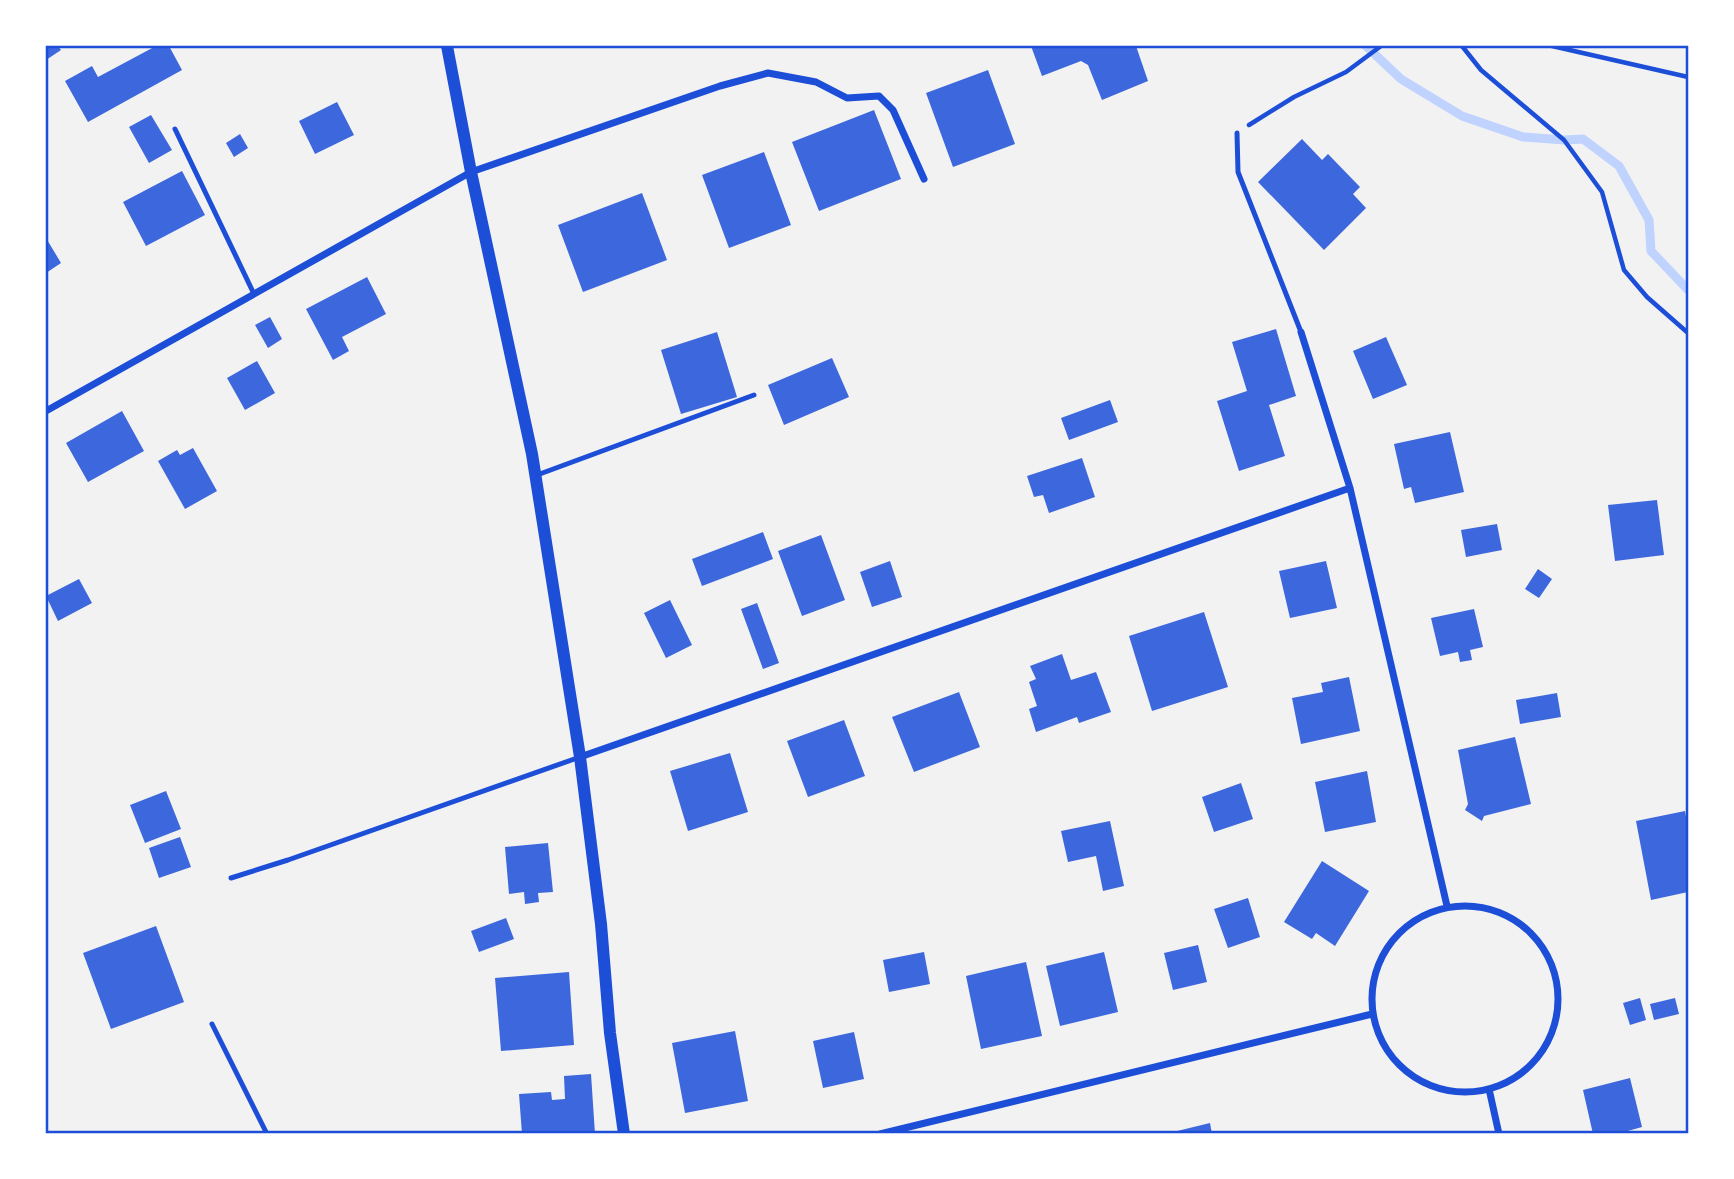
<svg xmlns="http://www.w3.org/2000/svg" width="1734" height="1179" font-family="Bitter,serif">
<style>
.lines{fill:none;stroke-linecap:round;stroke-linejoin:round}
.stream{stroke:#bfd3fe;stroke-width:9}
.building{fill:#3d67dc}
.path{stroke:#1d4ed8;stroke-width:4.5}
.service{stroke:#1d4ed8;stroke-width:5}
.minor{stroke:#1d4ed8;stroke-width:7}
.tertiary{stroke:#1d4ed8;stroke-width:12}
.neatline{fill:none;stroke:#1d4ed8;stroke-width:2.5}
</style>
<rect width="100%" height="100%" fill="#f2f2f2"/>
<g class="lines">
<path class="stream" d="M1366 46 1401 79 1462 116 1523 137 1564 140 1583 139 1619 166 1649 220 1651 251 1688 290"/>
</g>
<path class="building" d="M46 46H58L61 50 46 60Z
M156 46H169L182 70 88 122 65 81 92 66 98 77Z
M1031 46H1136L1148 81 1102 100 1088 65 1081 61 1042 76Z
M988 70 1015 144 953 167 926 93Z
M337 102 354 135 315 154 299 121Z
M874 110 901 179 819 211 792 142Z
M151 115 172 150 149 163 129 127Z
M240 134 248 148 234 157 226 143Z
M1302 139 1322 160 1328 154 1360 187 1353 194 1366 208 1324 250 1258 182Z
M764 152 791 225 729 248 702 175Z
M182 171 205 215 146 246 123 202Z
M642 193 667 260 583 292 558 225Z
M46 238 61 263 46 273Z
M367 277 386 314 342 337 349 351 333 360 306 309Z
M270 317 282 339 268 348 255 325Z
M1276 329 1296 396 1269 405 1285 456 1239 471 1217 401 1247 391 1232 342Z
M717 332 737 397 681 414 661 350Z
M1386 337 1407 385 1373 399 1353 351Z
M832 358 849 397 784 425 768 385Z
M257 361 275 393 245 410 227 378Z
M1110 400 1118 422 1069 440 1061 418Z
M122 411 144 451 88 482 66 443Z
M1450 432 1464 492 1415 503 1411 487 1404 489 1394 444Z
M193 448 217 491 185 509 158 461 177 450 180 455Z
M1082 458 1095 497 1049 513 1043 495 1034 497 1027 476Z
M1657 500 1664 555 1615 561 1608 505Z
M1497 524 1502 550 1466 557 1461 530Z
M763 532 773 559 702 586 692 559Z
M821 535 845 600 802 616 778 551Z
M890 561 902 597 872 607 860 572Z
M1326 561 1337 608 1290 618 1279 571Z
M1538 569 1552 579 1539 598 1525 589Z
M79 579 92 603 58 621 46 596Z
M670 600 692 645 666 658 644 613Z
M757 603 779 663 763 669 741 609Z
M1474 609 1483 647 1470 650 1472 660 1460 662 1458 652 1440 656 1431 618Z
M1204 612 1228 687 1152 711 1129 636Z
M1062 654 1071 680 1096 672 1111 712 1079 723 1077 717 1036 732 1029 709 1037 706 1029 682 1036 679 1030 666Z
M1349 677 1360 731 1301 744 1292 698 1323 692 1321 683Z
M959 692 980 747 914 772 892 717Z
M1557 693 1561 717 1520 724 1516 700Z
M844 720 865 776 808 797 787 741Z
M1515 737 1531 804 1484 816 1482 821 1465 810 1468 804 1458 750Z
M730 753 748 812 688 831 670 771Z
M1367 771 1376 822 1325 832 1315 782Z
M1241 783 1253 819 1214 832 1202 797Z
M166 791 181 829 145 843 130 805Z
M1685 811 1688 828V892L1651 900 1636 821Z
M1110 821 1124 886 1103 891 1096 856 1068 862 1061 831Z
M180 837 191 867 159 878 149 848Z
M548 843 553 892 538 893 539 902 525 904 524 892 509 894 505 847Z
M1322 861 1369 891 1335 946 1316 933 1312 939 1284 922Z
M1248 898 1260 937 1228 948 1214 909Z
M506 918 514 939 479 952 471 931Z
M156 926 184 1002 111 1029 83 953Z
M1198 945 1207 982 1173 990 1164 953Z
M924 952 930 984 889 992 883 960Z
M1104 952 1118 1012 1060 1026 1046 966Z
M1026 962 1042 1036 981 1049 966 976Z
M569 972 574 1045 501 1051 495 978Z
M1640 998 1646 1020 1630 1025 1623 1003Z
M1675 998 1679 1014 1654 1020 1650 1004Z
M735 1031 748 1101 685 1113 672 1043Z
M854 1032 864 1079 823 1088 813 1041Z
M591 1074 595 1134H522L519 1094 551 1092 552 1100 565 1099 564 1076Z
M1630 1078 1642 1127 1617 1134H1593L1583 1090Z
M1210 1123 1212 1134H1169V1133Z"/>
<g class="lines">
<path class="path" d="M1462 46 1481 70 1564 140 1602 192 1624 270 1647 297 1688 333
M1552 46 1688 77
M1249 125 1294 97 1346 72 1381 46"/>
<path class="service" d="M175 129 254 294
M1237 133 1238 172 1301 332
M537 475 754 395
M231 878 288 860 580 757
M212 1024 267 1134"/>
<path class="minor" d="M1301 332 1350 488 1447 906
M46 411 471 172 720 86 768 73 816 82 847 98 879 96 893 110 924 179
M580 757 1350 488
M1372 999a93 93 0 1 1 186 0a93 93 0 1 1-186 0Z
M1489 1089 1499 1134
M880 1134 1372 1014"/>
<path class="tertiary" d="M447 46 471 172 532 454 580 757 601 924 610 1033 624 1134"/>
</g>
<rect width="1734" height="1179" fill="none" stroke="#ffffff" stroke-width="94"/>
<rect x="47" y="47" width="1640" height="1085" class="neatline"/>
</svg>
